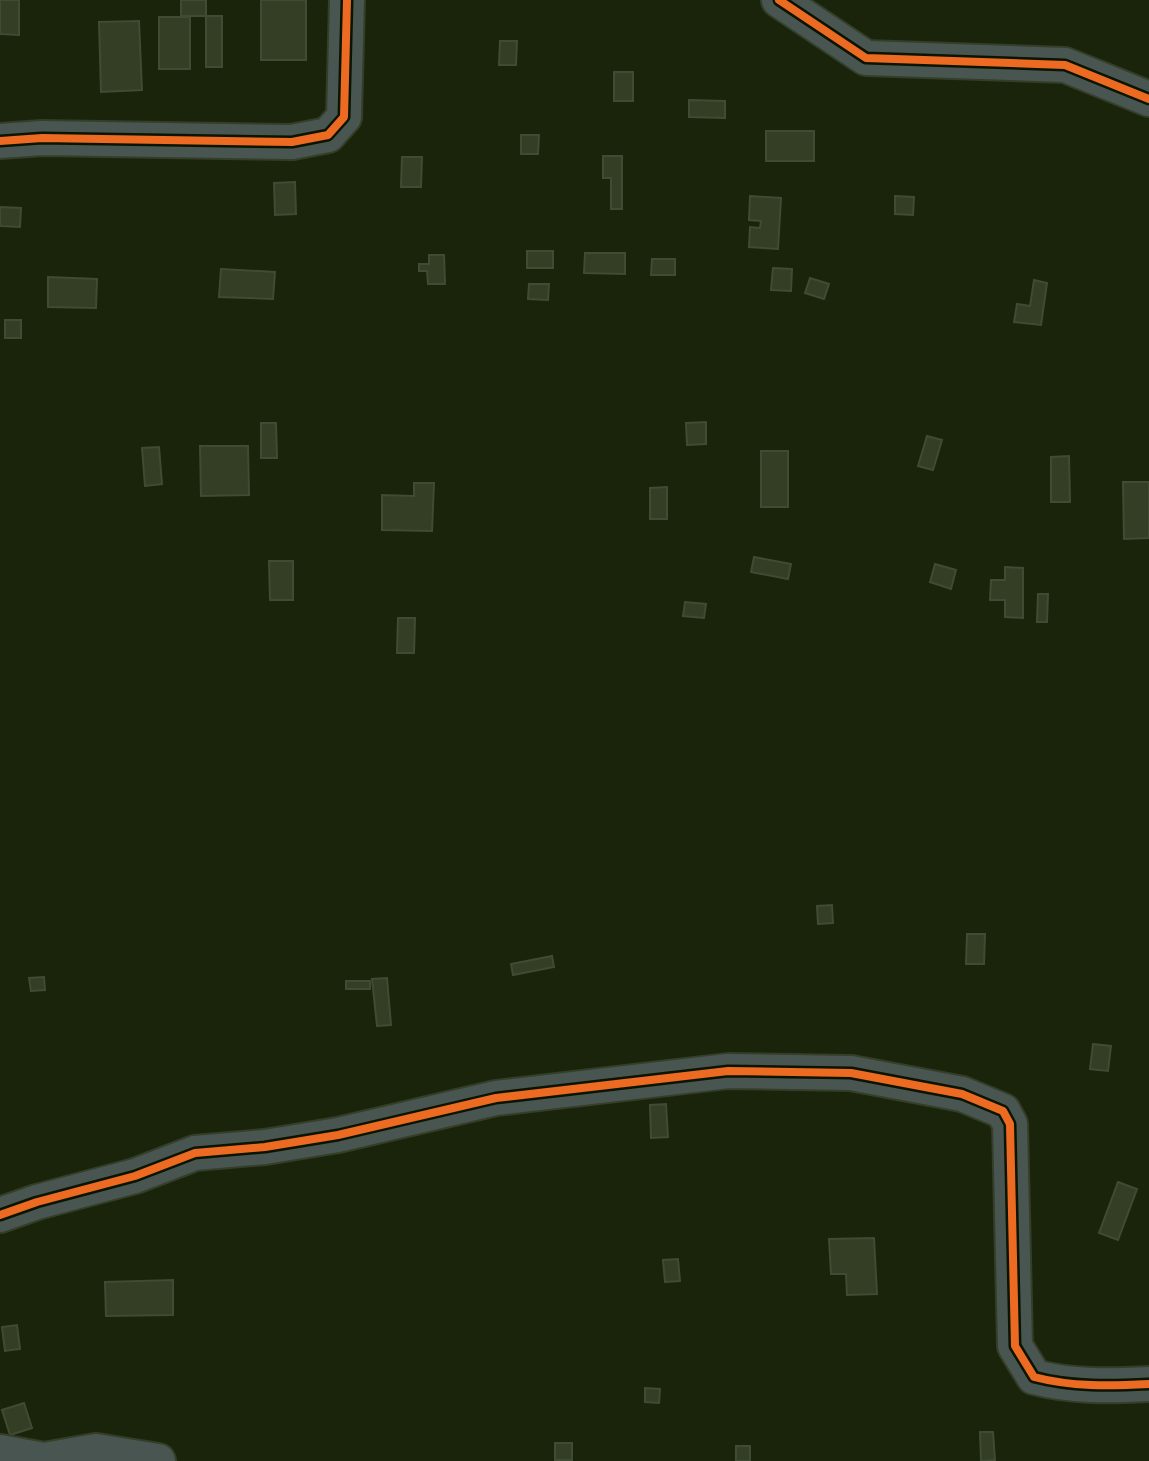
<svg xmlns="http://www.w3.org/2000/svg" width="1149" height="1461" font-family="Cabin,sans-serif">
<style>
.building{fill:#333e24;stroke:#404b33;stroke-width:2}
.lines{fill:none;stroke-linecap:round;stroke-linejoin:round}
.minor-casing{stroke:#343e28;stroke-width:38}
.minor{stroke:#495551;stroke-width:34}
.cycleway-casing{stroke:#0a1500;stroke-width:13}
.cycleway{stroke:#ed6a23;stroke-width:8}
</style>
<rect width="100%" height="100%" fill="#1a240a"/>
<path class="building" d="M0 0H19V35L0 34Z
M181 0H206V16H181Z
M261 0H306V60H261Z
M206 16H222V67H206Z
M159 17H190V69H159Z
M139 21 142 90 101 92 99 22Z
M500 41H517L516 65H499Z
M614 72H633V101H614Z
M689 100 725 101V118L689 117Z
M766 131H814V161H766Z
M521 135H539L538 154H521Z
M603 156H622V209H611V178H603Z
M402 157H422L421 187H401Z
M295 182 296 214 275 215 274 183Z
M750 196 781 198 778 249 749 247 750 227 760 228 761 221 749 220Z
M895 196 914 197 913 215 895 214Z
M0 207 21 208 20 227 0 226Z
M527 251H553V268H527Z
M585 253H625V274L584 273Z
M429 255H444L445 284H428L427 271H419V264H429Z
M652 259H675V275H651Z
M773 268 792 269 791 291 771 290Z
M221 269 275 272 273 299 219 297Z
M48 277 97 279 96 308 48 307Z
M810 278 829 284 824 299 805 293Z
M1034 280 1047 283 1041 325 1014 322 1017 304 1030 306Z
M529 284H549L548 300 528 299Z
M5 320H21V338H5Z
M706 422V444L687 445 686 423Z
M261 423H276L277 458H261Z
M927 436 942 440 933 470 918 466Z
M200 446H248L249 495 201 496Z
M159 447 162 484 145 486 142 448Z
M761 451H788V507H761Z
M1069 456 1070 502H1051V457Z
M1123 482H1149V538L1124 539Z
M414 483H434L432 531 382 530V495L414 496Z
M667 487V519H650V488Z
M754 557 791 564 788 579 751 572Z
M269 561H293V600H270Z
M935 564 956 570 951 589 930 582Z
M1005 567 1023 568V618L1005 617V600H990L991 580H1005Z
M1038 594H1048L1047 622H1037Z
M685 602 706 604 704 618 683 616Z
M398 618H415L414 653H397Z
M832 905 833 923 818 924 817 906Z
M967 934H985L984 964H966Z
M552 956 554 967 513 975 511 964Z
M44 977 45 990 31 991 29 978Z
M387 978 391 1025 377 1026 372 979Z
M346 981H370V989H346Z
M1093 1044 1111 1046 1108 1071 1090 1069Z
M666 1104 668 1137 651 1138 650 1105Z
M1118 1182 1137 1189 1118 1240 1099 1233Z
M874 1238 877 1294 847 1295 846 1274H831L829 1239Z
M678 1259 680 1281 665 1282 663 1260Z
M173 1280V1315L106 1316 105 1282Z
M17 1325 20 1349 5 1351 2 1327Z
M645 1388 660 1389 659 1403 645 1402Z
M24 1403 32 1428 10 1435 2 1410Z
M980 1432H993L995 1460 981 1461Z
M555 1443H572V1460H555Z
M736 1446H750V1461H736Z"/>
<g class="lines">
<g class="minor-casing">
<path id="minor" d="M779 0 866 58 1065 65 1149 99
M0 141 42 138 292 142 328 135 344 117 347 0
M0 1215 37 1202 135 1176 195 1153 265 1147 338 1135 496 1098 728 1071 851 1073 962 1094 1003 1111 1010 1124 1015 1346 1034 1377C1072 1387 1110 1386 1149 1384
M0 1452 44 1460 96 1451 158 1461"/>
</g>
<use href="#minor" class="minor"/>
<g class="cycleway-casing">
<path id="cycleway" d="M779 0 866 58 1065 65 1149 99
M0 141 42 138 292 142 328 135 344 117 347 0
M0 1215 37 1202 135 1176 195 1153 265 1147 338 1135 496 1098 728 1071 851 1073 962 1094 1003 1111 1010 1124 1015 1346 1034 1377C1072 1387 1110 1386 1149 1384"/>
</g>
<use href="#cycleway" class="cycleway"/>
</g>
</svg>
